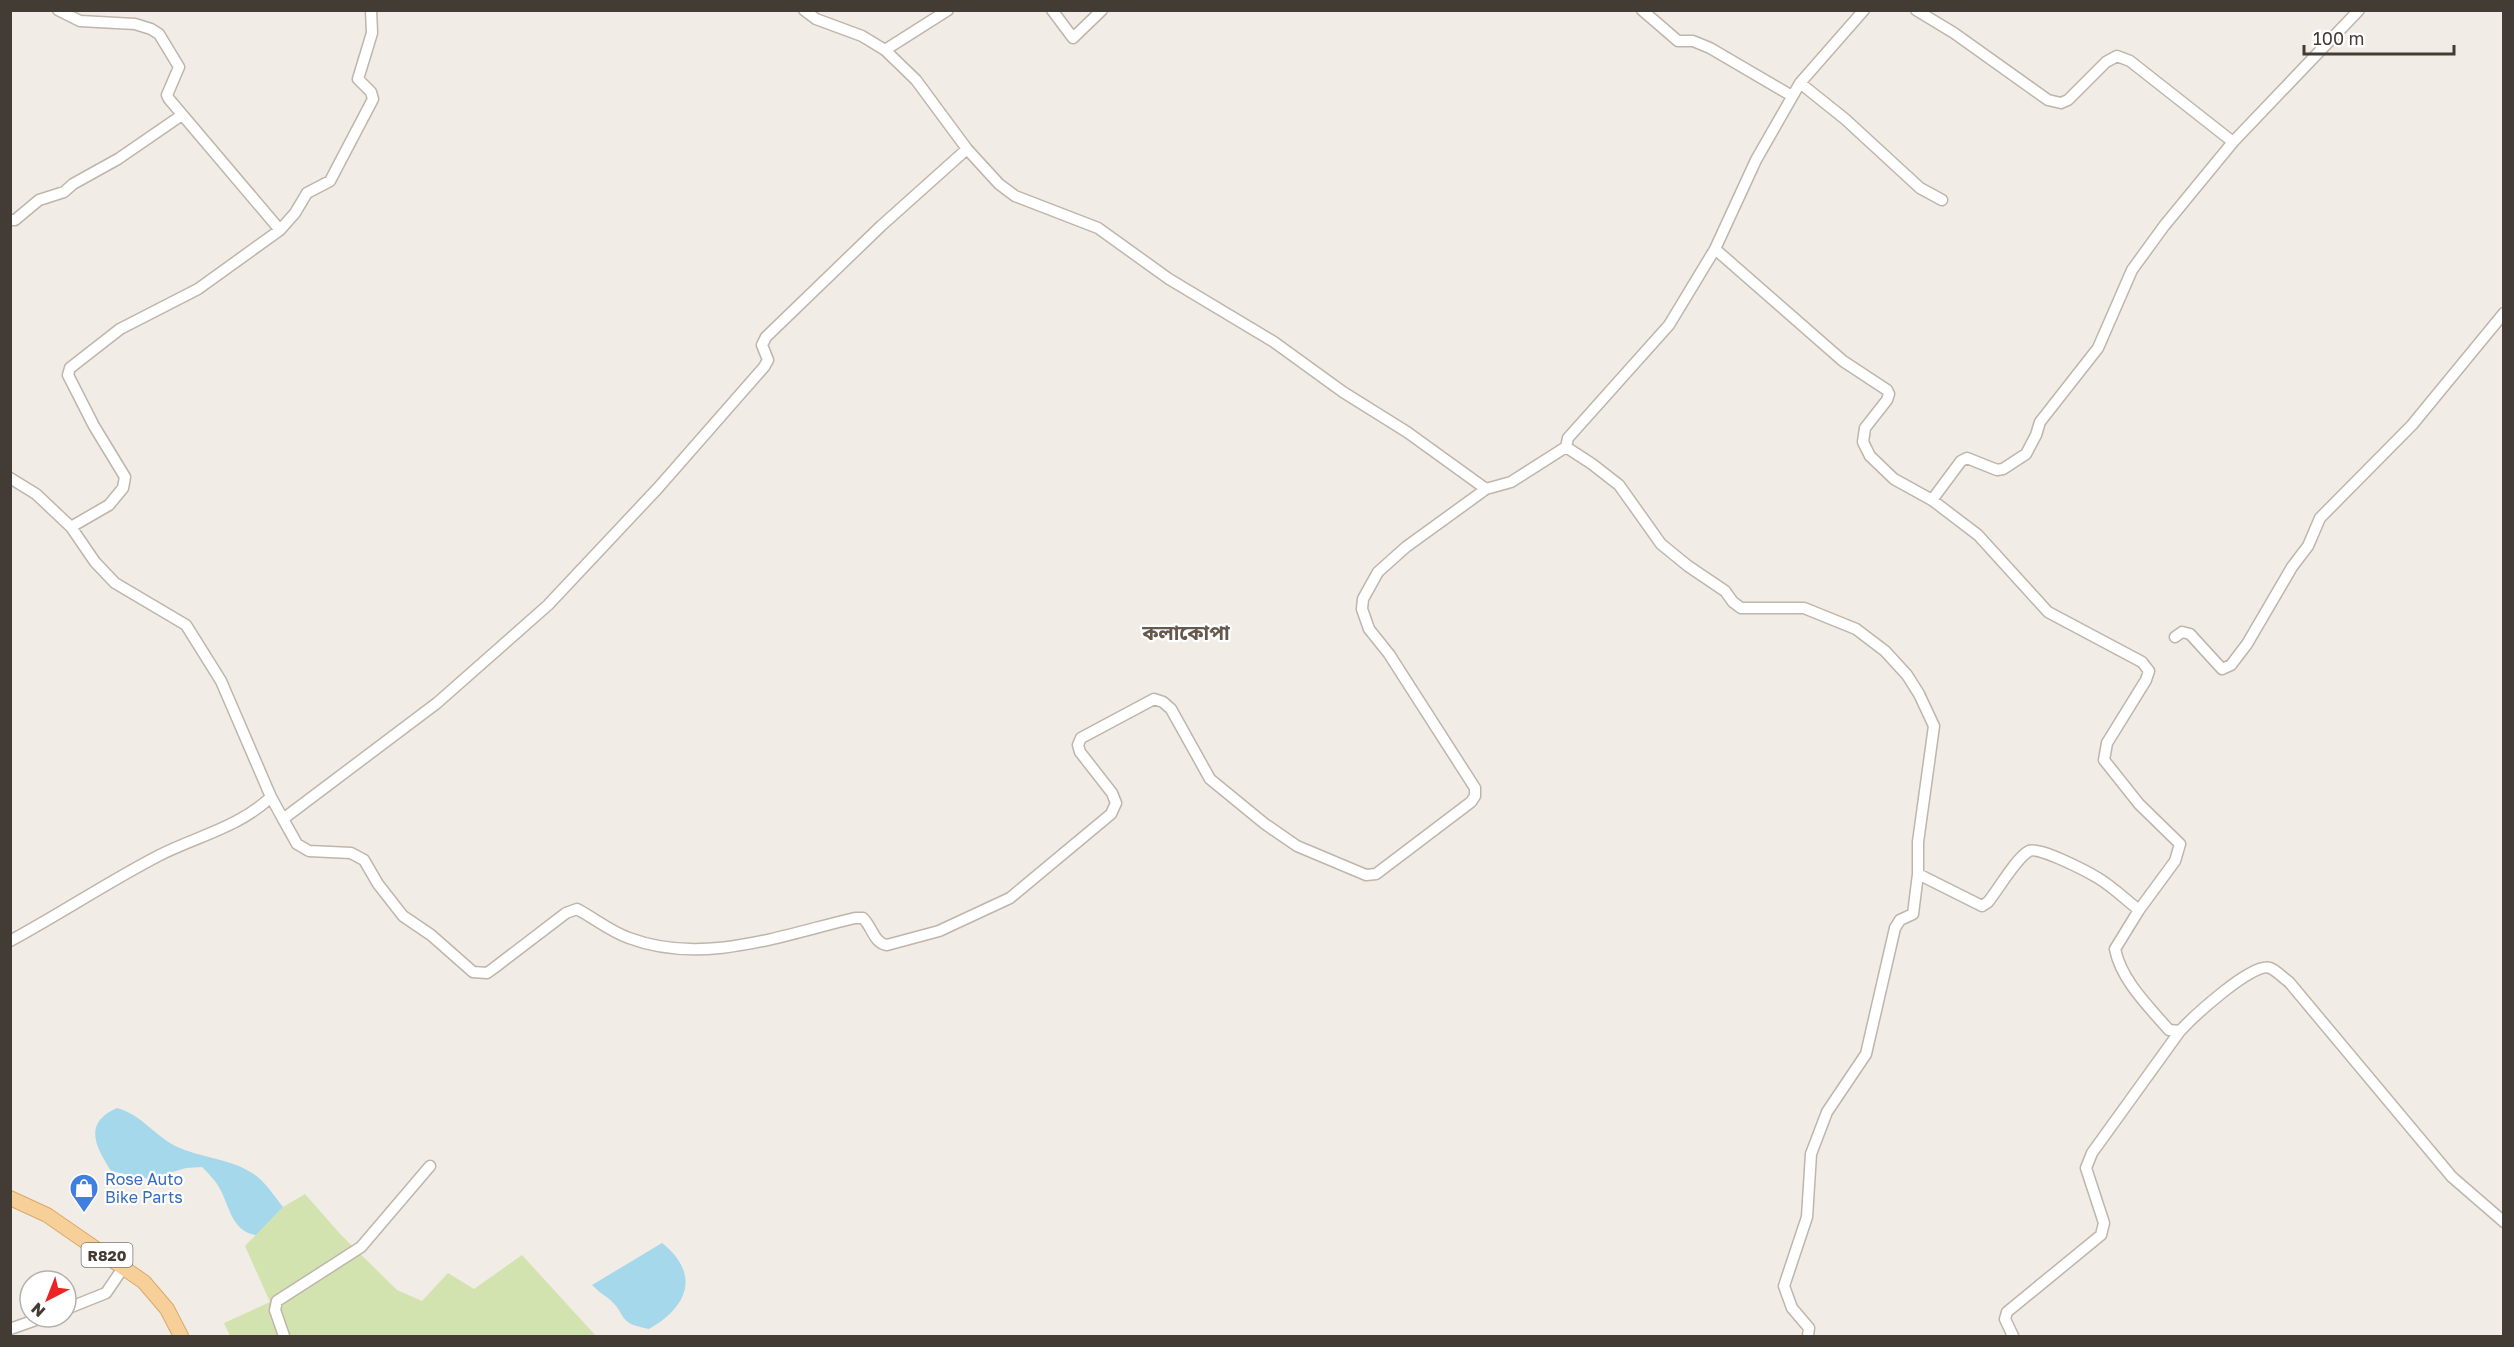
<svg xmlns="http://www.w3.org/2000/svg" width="2514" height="1347" font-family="'Golos Text','Noto Sans Bengali',sans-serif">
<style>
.green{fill:#d3e3b0}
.water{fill:#a5d8ea}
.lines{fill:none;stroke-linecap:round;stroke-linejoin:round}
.minor-casing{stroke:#bfb5ab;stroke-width:13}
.major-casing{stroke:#daa96a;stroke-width:16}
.minor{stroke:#fff;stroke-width:10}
.major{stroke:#f7cf99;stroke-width:14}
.labels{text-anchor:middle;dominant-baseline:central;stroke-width:4.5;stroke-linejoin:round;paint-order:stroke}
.shield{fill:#fff;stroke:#7b7672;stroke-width:1.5}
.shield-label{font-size:15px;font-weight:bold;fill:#433c35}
.shop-label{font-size:16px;fill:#366cbe;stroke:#fff;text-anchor:start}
.quarter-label{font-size:20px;font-weight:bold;fill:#65584d;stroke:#fff}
</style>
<rect width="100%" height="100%" fill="#f1ece5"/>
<path class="green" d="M305 1194 342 1236 397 1290 422 1301 448 1273 474 1289 522 1255 596 1336H230L224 1323 270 1302 245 1246 283 1207Z"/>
<path class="water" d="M117 1108C139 1114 151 1131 170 1143 195 1158 228 1157 252 1173 265 1181 274 1196 283 1207L256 1235C232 1232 229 1205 220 1189 216 1181 208 1173 202 1167L186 1168 149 1179 111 1171C95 1146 83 1123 117 1108Z
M662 1243C701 1274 688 1307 649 1329 615 1323 628 1314 608 1298 602 1294 597 1290 592 1285Z"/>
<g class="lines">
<g class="minor-casing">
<path id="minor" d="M58 10 80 21 135 24 151 29 159 34 179 67 167 95 169 99 280 230 198 289 120 329 70 368 68 375 94 426 125 477 123 488 109 505 71 527
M804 10 816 19 862 36 885 50 916 80 967 149
M1052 10 1073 38 1102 10
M1642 10 1678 41H1693L1710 48 1792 96
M1916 10 1954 33 2048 100 2061 103 2068 100 2106 62 2117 56 2130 61 2233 142
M885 50 948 10
M1800 83 1845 119 1920 188 1942 200
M10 220H15L39 200 64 192 73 184 118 159 182 115
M280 230 295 213 307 193 330 181 373 99 371 92 358 79 372 33 371 10
M1715 249 1756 160 1800 83 1864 10
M1566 447 1568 438 1669 325 1715 249 1843 361 1887 390 1889 394 1887 400 1865 428 1863 442 1870 456 1894 479 1932 500 1978 535 2048 612 2142 662 2149 671 2146 680 2107 743 2104 760 2139 804 2180 844 2175 861 2139 910 2115 949C2121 980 2149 1007 2169 1030L2180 1031C2192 1018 2253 961 2270 968 2276 970 2283 978 2289 982L2452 1177 2504 1222
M10 478 36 494 71 527 95 562 115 583 186 625 221 681 271 797
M1932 500 1961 461 1967 458 1997 470 2003 469 2026 454 2036 435 2040 422 2098 348 2132 270 2164 226 2233 142 2359 10
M2175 637 2182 632 2190 634 2222 669 2231 665 2247 644 2292 567 2308 546 2320 518 2412 425 2504 313
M283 819 297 844 309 851 351 853 364 860 378 884 403 916 431 935 473 972 487 973 494 968 566 913 577 909C594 918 611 932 629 938 703 966 782 935 855 918H863C872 927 874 943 887 945L939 931 1010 898 1111 814 1116 803 1112 793 1080 752 1078 745 1081 738 1154 699 1163 702 1171 709 1210 779 1265 824 1297 846 1366 875 1376 874 1471 802 1475 796V788L1389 654 1369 629 1362 609 1363 599 1378 572 1406 547 1486 489
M1918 874 1982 906 1988 902C1998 890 2016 858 2029 851 2039 846 2088 872 2098 878 2113 887 2126 900 2139 910
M10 941C60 914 108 882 158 856 197 836 238 828 271 797L283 819 437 703 548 605 658 488 764 367 768 360 762 345 766 337 881 226 967 149 999 184 1015 196 1098 228 1169 279 1274 342 1343 392 1407 432 1486 489 1511 482 1566 447 1592 464 1619 485 1661 544 1688 566 1725 591 1733 602 1741 608H1804L1856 629 1885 651 1907 675 1919 694 1934 726 1918 842V874L1913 914 1900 920 1895 928 1866 1054 1827 1112 1811 1154 1807 1217 1784 1286 1792 1308 1809 1328 1808 1336
M66 1309 106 1293 123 1268
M10 1329 44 1317
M284 1336 275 1310 277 1301 361 1247 430 1166
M2013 1336 2005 1319 2007 1312 2101 1235 2104 1223 2086 1168 2092 1153 2180 1031"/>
</g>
<g class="major-casing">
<path id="major" d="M10 1198 47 1215 144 1282 167 1309 181 1336"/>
</g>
<use href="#minor" class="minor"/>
<use href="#major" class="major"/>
</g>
<defs>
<g id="shop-pin" transform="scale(1.5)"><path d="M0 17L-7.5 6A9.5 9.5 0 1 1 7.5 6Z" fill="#3f7fe0" stroke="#fff"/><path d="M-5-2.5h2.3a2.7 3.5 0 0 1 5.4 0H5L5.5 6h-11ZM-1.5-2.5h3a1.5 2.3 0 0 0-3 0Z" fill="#fff"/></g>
</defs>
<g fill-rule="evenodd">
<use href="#shop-pin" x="84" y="1188"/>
</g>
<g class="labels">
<rect class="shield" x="81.5" y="1243" width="51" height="24" rx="4.5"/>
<g class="shield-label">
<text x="107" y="1255">R820</text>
</g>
<g class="shop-label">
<text x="105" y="1179">Rose Auto<tspan x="105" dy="18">Bike Parts</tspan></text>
</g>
<g class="quarter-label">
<text x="1186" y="632">কলাকোপা</text>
</g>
</g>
<rect width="2514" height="1347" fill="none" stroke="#433c35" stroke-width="24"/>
<g transform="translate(48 1299) rotate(222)"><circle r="28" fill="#ffffff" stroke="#b4b1ae" stroke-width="1.5"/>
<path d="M0-4.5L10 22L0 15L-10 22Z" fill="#ea2523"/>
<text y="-9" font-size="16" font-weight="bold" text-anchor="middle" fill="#433c35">N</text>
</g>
<path d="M2304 45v9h150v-9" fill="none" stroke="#433c35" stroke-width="3"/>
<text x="2313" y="45" font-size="18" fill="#433c35" stroke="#ffffff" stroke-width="4.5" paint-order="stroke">100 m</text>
</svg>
